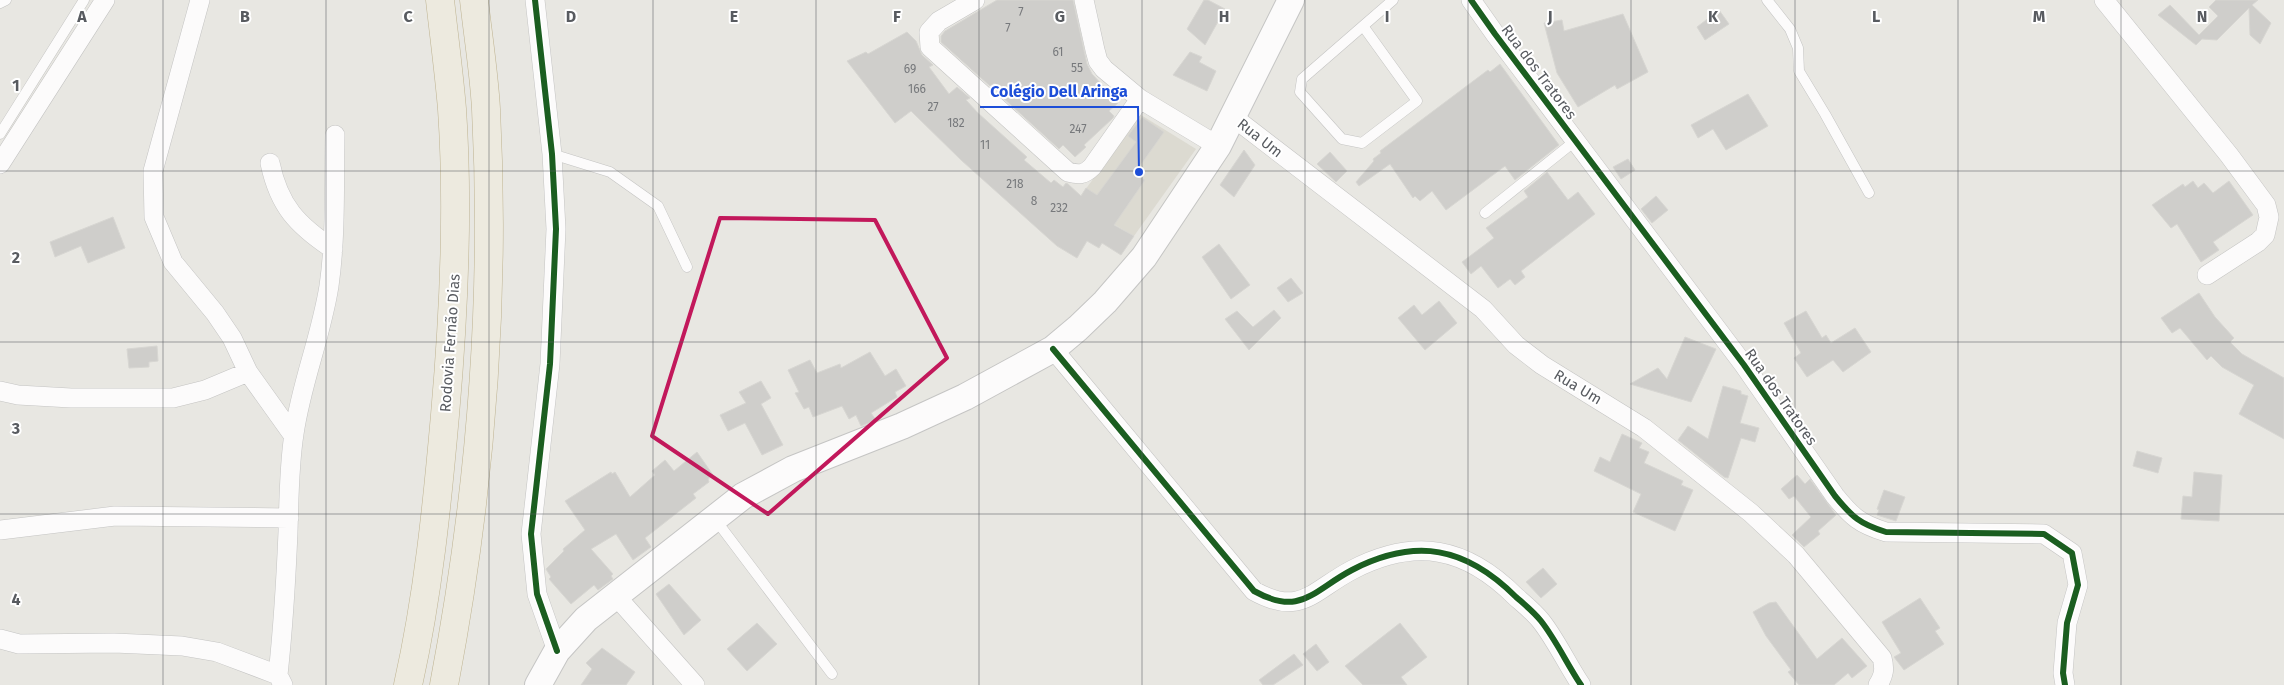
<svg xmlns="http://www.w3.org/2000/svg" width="2284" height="685" font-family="'Fira Sans',sans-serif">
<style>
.education{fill:#dcdad1}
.building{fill:#cfcecb;stroke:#d7d6d2}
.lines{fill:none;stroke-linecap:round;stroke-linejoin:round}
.service-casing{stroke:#c4c4c3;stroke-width:11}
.minor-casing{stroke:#c4c4c3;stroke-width:20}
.secondary-casing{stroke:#c5c5c4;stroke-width:28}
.motorway-casing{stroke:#beb391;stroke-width:29}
.service{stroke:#fcfbfb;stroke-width:10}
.minor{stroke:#fcfbfb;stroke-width:19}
.secondary{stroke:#fcfbfb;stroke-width:26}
.motorway{stroke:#edeadf;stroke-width:28}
.cycleway-casing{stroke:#fff;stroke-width:9}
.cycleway{stroke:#1b5e20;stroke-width:6}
.marked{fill:none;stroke:#c2185b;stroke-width:4;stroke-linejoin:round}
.grid{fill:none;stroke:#585b60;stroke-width:1;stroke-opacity:0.55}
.labels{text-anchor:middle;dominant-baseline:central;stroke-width:4;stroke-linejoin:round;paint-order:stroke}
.number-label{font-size:12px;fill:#77797c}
.street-label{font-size:15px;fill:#585b60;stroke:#fff}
.grid-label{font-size:16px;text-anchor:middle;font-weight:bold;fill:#585b60;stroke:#fff;stroke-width:4;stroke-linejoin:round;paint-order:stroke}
.leader{fill:none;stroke:#1d4ed8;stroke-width:2}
.callout-dot{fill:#1d4ed8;stroke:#fff;stroke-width:2}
.callout-label{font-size:16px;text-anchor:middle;font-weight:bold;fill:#1d4ed8;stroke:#fff;stroke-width:4;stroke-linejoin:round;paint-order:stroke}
</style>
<rect width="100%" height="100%" fill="#e8e7e2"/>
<path class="education" d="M1141 115 1196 149 1134 236 1076 202Z"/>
<path class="building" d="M997 0H1073L1087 64 1092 74 1106 89 1105 91 1118 103 1109 111 1114 116 1113 118 1084 145 1086 147 1075 157 1063 145 1059 149 1001 96 995 83 990 86 941 42V36L945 31Z
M1204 0H1208L1225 9 1205 45 1187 29Z
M2216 0H2258L2252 5 2271 23 2260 44 2250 35 2249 8 2217 40 2202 39 2196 45 2158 15 2170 5 2199 35 2218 16 2209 7Z
M1719 10 1729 24 1705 40 1697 27Z
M1623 14 1648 72 1617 89 1615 85 1578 107 1557 73 1544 23 1562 20 1564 31Z
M907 32 916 41 922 55 933 65 929 67 949 94 957 87 970 98 966 100 978 113 1027 157 1024 160 1051 183 1054 180 1063 187 1066 183 1068 184 1081 196 1086 188 1097 195 1136 142 1128 136 1142 117 1164 132 1135 173 1145 180 1114 225 1134 236 1121 255 1102 243 1099 248 1087 241 1077 258 1057 246 961 160 911 111 895 123 847 61 866 52 868 54Z
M1190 52 1202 57 1199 62 1216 71 1207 91 1173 75Z
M1500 64 1559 145 1515 180 1505 166 1446 210 1432 191 1420 201 1415 196 1413 198 1390 164 1359 186 1356 182 1374 161 1373 159 1381 153 1380 151 1488 70 1490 72Z
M1748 94 1768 126 1726 150 1713 129 1698 138 1691 125Z
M1244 150 1255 165 1234 197 1220 185Z
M1330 152 1347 171 1336 182 1317 164Z
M1628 159 1635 170 1621 179 1613 167Z
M1547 172 1568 200 1578 192 1595 214 1521 271 1525 277 1515 285 1510 279 1498 288 1481 266 1471 274 1462 262 1494 238 1486 228 1528 197 1524 191Z
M2193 181 2198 188 2204 183 2213 193 2229 181 2253 215 2213 242 2219 250 2201 262 2177 224 2171 228 2152 205 2183 184 2185 187Z
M1656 196 1668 210 1652 223 1641 209Z
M113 217 125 248 88 263 81 246 55 257 50 242Z
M1219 244 1250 285 1231 299 1202 257Z
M1291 278 1303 293 1288 302 1277 288Z
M2199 293 2215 317 2234 338 2230 342 2242 354 2284 378V439L2239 414 2254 385 2222 367 2211 356 2207 360 2180 328 2172 333 2161 318Z
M1439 301 1457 323 1425 350 1398 318 1414 305 1422 315Z
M1274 310 1281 318 1249 350 1225 319 1237 311 1253 327Z
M1806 311 1822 338 1826 335 1831 343 1855 328 1871 352 1843 372 1833 360 1807 377 1794 358 1801 353 1784 323Z
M1685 337 1716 349 1691 402 1630 384 1658 368 1667 379Z
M157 346 158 361 149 362V367L129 368 127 349Z
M870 352 885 376 896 369 906 386 895 392 897 397 871 413 876 420 861 426 856 415 849 419 842 406 813 417 809 407 804 409 795 393 799 392 788 370 810 360 817 373 840 364 841 368Z
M761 381 771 398 761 404 783 445 762 455 745 423 728 431 720 415 746 403 739 392Z
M1723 386 1741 391V394L1748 396 1740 423 1759 428 1755 442 1741 438 1728 478 1724 477 1678 440 1688 426 1708 439Z
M1622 434 1642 443 1639 448 1649 452 1644 463 1683 481 1681 485 1693 490 1675 531 1633 512 1641 494 1594 471 1600 457 1610 462Z
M2137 451 2162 458 2158 473 2133 466Z
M697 452 713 475 708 479 709 482 693 494 696 498 645 538 651 547 633 560 616 534 591 549 613 574 611 576 613 579 598 590 594 585 571 604 549 579 551 577 546 569 564 551 563 549 585 530 565 501 611 472 612 474 615 472 630 497 655 475 652 471 665 460 674 471Z
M2194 472 2222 475 2219 521 2181 519 2183 496 2192 497Z
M1797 475 1805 484 1810 479 1836 515 1818 531 1820 534 1804 547 1792 535 1811 517 1794 496 1789 499 1781 489Z
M1884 490 1905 497 1896 521 1877 515 1879 510 1877 509Z
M1543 568 1557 584 1541 598 1526 582Z
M669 584 701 620 684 635 656 594Z
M1920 598 1940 628 1935 631 1944 644 1904 670 1894 657 1901 653 1882 622Z
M1776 602 1817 659 1842 638 1867 666 1852 678 1848 673 1834 685H1799L1788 672 1791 670 1766 636 1753 612 1769 603Z
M757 623 777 644 747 671 727 649Z
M1400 623 1427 657 1401 677 1407 685H1363L1345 666Z
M1316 644 1329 662 1317 671 1303 654Z
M602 648 635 672 626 685H581L592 669 586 663Z
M1294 654 1303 665 1273 685H1263L1259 680Z"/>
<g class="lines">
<g class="service-casing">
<path id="service" d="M1767 0 1790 29 1798 48 1799 71 1825 114 1869 193
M0 3 6 0
M1363 26 1302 79 1300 92 1342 139 1362 143 1417 101 1363 26 1393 0
M0 134 84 0
M552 154 610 172 658 206 687 267
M1485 213 1575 141
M715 519 832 674"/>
</g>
<g class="minor-casing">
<path id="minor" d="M200 0 153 171 154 217 173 262 215 313 232 338 248 372 293 435
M535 0 552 154 556 229 550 364 531 534 537 594 557 651
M975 0 939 21 929 32 930 47 1068 172C1079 175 1084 175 1092 167L1140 99
M1084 0 1095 50 1098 61 1104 69 1140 99 1218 146
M1471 0 1495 34 1744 365 1835 496C1852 517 1860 524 1886 532L2044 534 2072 553 2078 585 2067 623 2063 673 2065 685
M2104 0 2229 155 2266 205 2269 217 2265 235 2258 242 2207 275
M1233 117 1483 309 1516 345 1542 365 1644 428 1751 513 1796 555 1882 658C1885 669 1884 675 1878 685
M270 163C279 206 297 225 333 249
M0 164 105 0
M1053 349 1254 591C1301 617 1312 591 1352 570 1416 537 1466 547 1516 597 1524 604 1534 612 1541 621 1556 640 1567 664 1581 685
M0 391 18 395 71 398H173L205 390 248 372
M0 530 115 516 289 518
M615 595 695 685
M0 639 19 644 114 643 182 646 217 652 278 675
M283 685 278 675C283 628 286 580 288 532 289 499 289 466 294 434 301 384 321 337 329 286 336 237 334 185 335 135"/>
</g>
<g class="secondary-casing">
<path id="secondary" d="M538 685 557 651 586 619 743 496 793 469 902 426 965 397 1053 349 1078 328 1105 302 1144 257 1218 146 1291 0"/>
</g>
<g class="motorway-casing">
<path id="motorway" d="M408 685C428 596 437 506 445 415 454 313 459 211 452 109 449 73 444 36 440 0
M444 685C480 496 496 302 486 109 484 73 478 36 474 0"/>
</g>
<use href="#service" class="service"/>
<use href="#minor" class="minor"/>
<use href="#secondary" class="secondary"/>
<use href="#motorway" class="motorway"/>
<g class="cycleway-casing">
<path id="cycleway" d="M535 0 552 154 556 229 550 364 531 534 537 594 557 651
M1471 0 1495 34 1744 365 1835 496C1852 517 1860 524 1886 532L2044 534 2072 553 2078 585 2067 623 2063 673 2065 685
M1053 349 1254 591C1301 617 1312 591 1352 570 1416 537 1466 547 1516 597 1524 604 1534 612 1541 621 1556 640 1567 664 1581 685"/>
</g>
<use href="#cycleway" class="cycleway"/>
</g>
<path class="marked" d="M720 218 875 220 947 358 768 514 652 436Z"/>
<path class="grid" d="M163 0V685M326 0V685M489 0V685M653 0V685M816 0V685M979 0V685M1142 0V685M1305 0V685M1468 0V685M1631 0V685M1795 0V685M1958 0V685M2121 0V685M0 171H2284M0 342H2284M0 514H2284"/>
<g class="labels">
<g class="number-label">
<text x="1021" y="12">7</text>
<text x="1008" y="28">7</text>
<text x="1058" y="52">61</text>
<text x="1077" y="68">55</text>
<text x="910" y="69">69</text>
<text x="917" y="89">166</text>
<text x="933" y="107">27</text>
<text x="956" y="123">182</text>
<text x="1078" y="129">247</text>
<text x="985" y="145">11</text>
<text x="1015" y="184">218</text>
<text x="1034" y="201">8</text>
<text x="1059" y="208">232</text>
</g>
<g class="street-label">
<text transform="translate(1539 72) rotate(53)">Rua dos Tratores</text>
<text transform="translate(1260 138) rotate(38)">Rua Um</text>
<text transform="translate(450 343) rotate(-86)">Rodovia Fernão Dias</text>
<text transform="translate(1578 387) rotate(31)">Rua Um</text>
<text transform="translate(1781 397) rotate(55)">Rua dos Tratores</text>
</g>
</g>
<g class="grid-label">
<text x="82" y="22">A</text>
<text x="245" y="22">B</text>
<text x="408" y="22">C</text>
<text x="571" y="22">D</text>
<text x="734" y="22">E</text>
<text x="897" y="22">F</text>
<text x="1060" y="22">G</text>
<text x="1224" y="22">H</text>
<text x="1387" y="22">I</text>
<text x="1550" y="22">J</text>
<text x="1713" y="22">K</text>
<text x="1876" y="22">L</text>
<text x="2039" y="22">M</text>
<text x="2202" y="22">N</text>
<text x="16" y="91">1</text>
<text x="16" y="263">2</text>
<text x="16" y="434">3</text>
<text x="16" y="605">4</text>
</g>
<path class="leader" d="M1139 172L1138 107H980"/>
<circle class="callout-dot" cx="1139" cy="172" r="5"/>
<g class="callout-label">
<text x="1059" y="97">Colégio Dell Aringa</text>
</g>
</svg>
